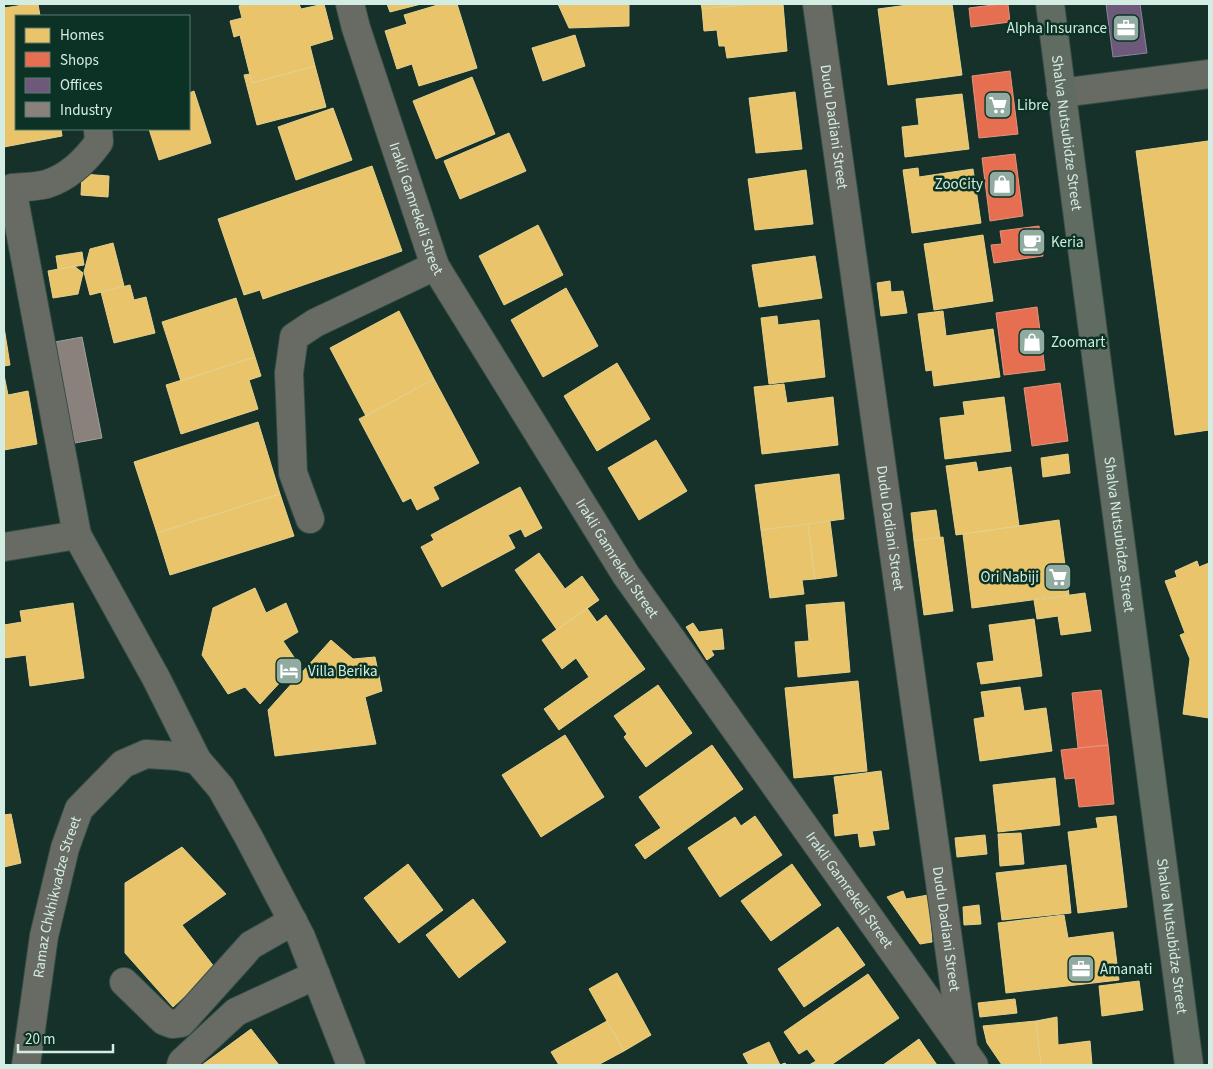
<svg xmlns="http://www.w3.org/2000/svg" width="1213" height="1069" font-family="'Source Sans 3',sans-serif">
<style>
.homes{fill:#e9c46a;stroke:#e3d08e}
.shops{fill:#e76f51;stroke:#e1957c}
.offices{fill:#6d597a;stroke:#8c8599}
.industry{fill:#8a817c;stroke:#a0a19b}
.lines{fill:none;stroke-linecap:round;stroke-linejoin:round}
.minor-casing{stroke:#364d46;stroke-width:30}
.major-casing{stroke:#364d46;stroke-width:30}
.minor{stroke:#676b64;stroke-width:28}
.major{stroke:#606b61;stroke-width:28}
.labels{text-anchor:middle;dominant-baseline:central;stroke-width:5;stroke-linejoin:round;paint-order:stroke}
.poi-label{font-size:15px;fill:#d4ede2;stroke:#0b3225;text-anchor:start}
.street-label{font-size:15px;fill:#d4ede2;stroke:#0b3225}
</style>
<rect width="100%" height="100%" fill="#153129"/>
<path class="homes" d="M30 4H38L40 16H16V129H61L62 136 4 147V8Z
M245 4H299L301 9 324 4 333 39 310 46 315 66 252 83 240 35 234 37 230 21 242 18 239 6Z
M387 4H421L390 12Z
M441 4H457L477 68 419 86 412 64 397 69 385 31 407 24 404 15Z
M558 4H629V26L569 28Z
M701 4H753L702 9Z
M753 4H783L787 51 727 58 725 46H719L717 30 704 31 702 9Z
M915 4H952L962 75 888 85 878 9Z
M575 35 585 66 543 81 532 48Z
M315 66 326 107 257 125 244 75 250 74 252 83Z
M472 77 495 134 436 159 413 101Z
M194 91 211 143 159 160 149 129H189V93Z
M795 92 802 149 756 153 749 98Z
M962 94 969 149 905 157 902 127 919 125 916 99Z
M333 108 352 160 296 180 278 127Z
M509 133 526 171 460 199 444 161Z
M1208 141 1209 152V430L1175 435 1136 151Z
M372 166 402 251 263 299 260 290 244 295 218 219Z
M918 168 919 177 973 169 981 223 912 233 903 170Z
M806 170 813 224 755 230 748 179Z
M82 174 109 176 108 197 81 195Z
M538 225 563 275 504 305 479 256Z
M983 235 993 301 934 310 924 244Z
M113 243 124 286 90 295 84 272 90 249Z
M82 252 84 265 58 269 56 256Z
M815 256 822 298 759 307 752 265Z
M74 266 83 273 78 294 53 298 48 271Z
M890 281 891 292 903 291 907 313 881 316 877 283Z
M130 285 134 300 146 297 155 333 114 343 101 292Z
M566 288 598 346 543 377 511 320Z
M236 298 255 357 181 381 162 322Z
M399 311 434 379 366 416 330 348Z
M943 311 946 336 993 329 1000 377 934 386 932 370 926 371 918 314Z
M777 316 778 325 819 320 825 377 769 384 761 318Z
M4 327 10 365 4 366Z
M255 357 261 376 249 380 258 409 181 434 166 385Z
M617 363 650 419 597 451 564 396Z
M4 375 8 395 28 391 37 444 4 450Z
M434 379 479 463 433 487 439 499 417 510 411 498 403 502 359 419Z
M784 384 787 403 833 397 838 445 762 454 754 387Z
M1004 397 1011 451 945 459 940 418 965 415 963 402Z
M258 422 280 494 157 533 134 462Z
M656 440 687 491 639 520 608 468Z
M1068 454 1070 473 1043 477 1041 458Z
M976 462 978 472 1011 467 1019 526 956 535 946 466Z
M839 474 844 519 761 530 755 485Z
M520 487 542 528 525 537 521 529 508 535 515 548 442 587 421 547 434 540 431 535Z
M280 494 294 536 170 575 157 533Z
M936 510 940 537 914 541 911 513Z
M1059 520 1069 595 972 608 963 534Z
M830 521 837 576 815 579 808 524Z
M808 524 815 579 802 580 804 594 770 598 761 530Z
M943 537 953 611 924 615 914 541Z
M539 553 565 589 582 576 599 600 557 630 515 570Z
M1197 561 1199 567 1209 563V718L1183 714 1190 659 1180 635 1185 633 1165 581 1177 577 1175 571Z
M255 588 266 613 286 603 298 632 283 641 298 663 260 704 245 687 228 694 202 655 213 608Z
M1085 593 1091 631 1061 635 1058 616 1037 619 1034 600Z
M844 602 850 672 798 677 795 642 809 641 806 605Z
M73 603 84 678 30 686 26 655 4 658V625L22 622 20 611Z
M587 608 597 622 606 615 645 669 559 730 544 709 589 677 576 658 562 669 542 640Z
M1034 619 1042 676 981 684 977 663 994 661 989 625Z
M693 623 699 632 722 629 724 649 711 650 714 655 707 660 686 627Z
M331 640 353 659 375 657 382 691 365 697 376 744 275 756 268 710Z
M858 681 867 771 794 778 785 688Z
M658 685 692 733 646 767 624 737 627 734 614 716Z
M1020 687 1024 711 1046 708 1052 751 980 761 974 719 985 717 981 692Z
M565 735 604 797 541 837 502 775Z
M712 745 743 789 645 859 635 845 661 828 639 797Z
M881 771 889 829 872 831 875 845 860 847 858 833 835 836 833 815 839 814 834 777Z
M1055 778 1060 825 998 832 993 785Z
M11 814 21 863 4 867V815Z
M755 816 782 855 720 897 688 848 735 817 741 826Z
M1116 816 1127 907 1078 913 1068 832 1098 828 1096 818Z
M1021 833 1024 864 1000 866 998 834Z
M985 835 987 854 957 857 955 838Z
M182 847 226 894 182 925 215 968 173 1007 125 953V883Z
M408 864 443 910 399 943 364 898Z
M792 864 821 905 771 941 741 901Z
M1066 865 1071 913 1002 920 996 873Z
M903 891 906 899 928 895 932 942 920 944 887 897Z
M473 899 506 942 459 978 426 935Z
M979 905 981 924 964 925 963 907Z
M1064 915 1068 938 1113 932 1119 980 1006 993 998 923Z
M838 927 865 965 804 1007 778 969Z
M617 973 651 1035 624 1051 589 989Z
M868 974 899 1018 831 1065H809L816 1061 807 1049 799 1054 784 1032Z
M1139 981 1143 1010 1102 1016 1099 986Z
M1015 999 1017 1013 980 1017 978 1003Z
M1057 1017 1058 1045 1090 1041 1092 1065H1041L1036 1021Z
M607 1021 624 1051 598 1065H559L551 1052Z
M1036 1021 1041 1065H1002L987 1043 983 1026Z
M251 1029 279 1065H202Z
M919 1039 937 1065H883Z
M769 1042 780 1065 785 1063 787 1065H749L743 1054Z"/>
<path class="shops" d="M1001 4H1008L1010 22 971 27 969 8Z
M1010 71 1018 134 979 138 972 76Z
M1015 154 1023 216 990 221 982 158Z
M1039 226 1043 256 994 263 991 245 1002 244 1000 231Z
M1037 307 1045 370 1004 375 996 313Z
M1060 383 1068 441 1032 446 1024 388Z
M1101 690 1108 745 1078 748 1072 693Z
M1108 745 1114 804 1079 807 1075 778 1065 779 1061 750Z"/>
<path class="offices" d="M1106 4H1140L1147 53 1113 57Z"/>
<path class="industry" d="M82 337 102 438 75 443 55 342Z"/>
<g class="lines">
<g class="minor-casing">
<g id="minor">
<path id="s1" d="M350 4 356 28 435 266 626 575 974 1065"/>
<path id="s2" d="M817 4 963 1047"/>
<path d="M1061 93 1209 74"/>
<path d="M310 519 293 473 289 373 294 337 315 323 435 266"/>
<path d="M77 535 12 188C23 187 37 187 47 184 69 177 86 160 99 142L98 129"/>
<path d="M4 547 77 535 156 678 197 760 221 788 248 836 301 937 351 1065"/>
<path d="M124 982 164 1021 172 1024 181 1023 251 945 293 921"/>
<path id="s3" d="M26 1065 44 936 65 848 79 809 123 764 146 754 178 756 197 760"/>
<path d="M181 1065 182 1062 236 1012 316 975"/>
</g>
</g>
<g class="major-casing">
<g id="major">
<path id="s4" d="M1050 4 1189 1065"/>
</g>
</g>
<use href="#minor" class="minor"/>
<use href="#major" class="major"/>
</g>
<defs>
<g id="office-square" transform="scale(1.4375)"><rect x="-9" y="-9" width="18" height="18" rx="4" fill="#91aba1" stroke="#0b3225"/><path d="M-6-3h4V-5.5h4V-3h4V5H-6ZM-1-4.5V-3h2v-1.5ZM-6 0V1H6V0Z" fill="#fff"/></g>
<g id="supermarket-square" transform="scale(1.4375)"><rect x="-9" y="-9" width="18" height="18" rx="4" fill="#91aba1" stroke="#0b3225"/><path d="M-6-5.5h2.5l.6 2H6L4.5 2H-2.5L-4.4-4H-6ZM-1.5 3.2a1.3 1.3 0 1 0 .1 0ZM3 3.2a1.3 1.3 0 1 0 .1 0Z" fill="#fff"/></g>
<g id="shop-square" transform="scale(1.4375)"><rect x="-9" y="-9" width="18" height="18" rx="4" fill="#91aba1" stroke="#0b3225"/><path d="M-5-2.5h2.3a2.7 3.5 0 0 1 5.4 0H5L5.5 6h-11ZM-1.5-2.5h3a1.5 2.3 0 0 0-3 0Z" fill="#fff"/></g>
<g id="cafe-square" transform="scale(1.4375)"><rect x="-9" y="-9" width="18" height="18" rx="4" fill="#91aba1" stroke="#0b3225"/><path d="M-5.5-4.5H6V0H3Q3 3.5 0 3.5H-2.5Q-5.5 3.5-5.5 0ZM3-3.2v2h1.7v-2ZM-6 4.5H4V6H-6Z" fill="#fff"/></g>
<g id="hotel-square" transform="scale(1.4375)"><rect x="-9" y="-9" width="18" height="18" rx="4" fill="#91aba1" stroke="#0b3225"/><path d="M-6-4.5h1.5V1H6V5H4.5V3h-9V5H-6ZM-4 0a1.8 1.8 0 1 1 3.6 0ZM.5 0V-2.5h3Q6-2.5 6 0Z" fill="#fff"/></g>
</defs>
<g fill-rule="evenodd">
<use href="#office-square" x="1126" y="28"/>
<use href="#supermarket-square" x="998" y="105"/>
<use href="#shop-square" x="1002" y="184"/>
<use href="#cafe-square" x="1032" y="242"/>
<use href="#shop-square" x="1032" y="342"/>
<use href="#supermarket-square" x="1058" y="577"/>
<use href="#hotel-square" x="289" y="671"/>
<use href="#office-square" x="1081" y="969"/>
</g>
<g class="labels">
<g class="poi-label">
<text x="1107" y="28" text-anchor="end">Alpha Insurance</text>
<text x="1017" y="105">Libre</text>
<text x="983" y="184" text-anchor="end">ZooCity</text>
<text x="1051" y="242">Keria</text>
<text x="1051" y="342">Zoomart</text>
<text x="1039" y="577" text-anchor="end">Ori Nabiji</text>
<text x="308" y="671">Villa Berika</text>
<text x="1100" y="969">Amanati</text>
</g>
<g class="street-label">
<text stroke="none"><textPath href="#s2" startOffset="124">Dudu Dadiani Street</textPath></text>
<text stroke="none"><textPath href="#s4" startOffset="130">Shalva Nutsubidze Street</textPath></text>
<text stroke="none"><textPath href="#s1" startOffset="215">Irakli Gamrekeli Street</textPath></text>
<text stroke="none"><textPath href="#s2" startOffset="529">Dudu Dadiani Street</textPath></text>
<text stroke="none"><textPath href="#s4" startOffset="535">Shalva Nutsubidze Street</textPath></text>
<text stroke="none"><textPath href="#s1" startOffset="620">Irakli Gamrekeli Street</textPath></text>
<text stroke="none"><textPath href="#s1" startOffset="1025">Irakli Gamrekeli Street</textPath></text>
<text stroke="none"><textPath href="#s3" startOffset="171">Ramaz Chkhikvadze Street</textPath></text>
<text stroke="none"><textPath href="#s2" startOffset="934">Dudu Dadiani Street</textPath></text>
<text stroke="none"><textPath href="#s4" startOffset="940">Shalva Nutsubidze Street</textPath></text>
</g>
</g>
<rect width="1213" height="1069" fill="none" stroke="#d4ede2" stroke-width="10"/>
<rect x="15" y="15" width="175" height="115" fill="#0b3225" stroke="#5b7d71"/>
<rect x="25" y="28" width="25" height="15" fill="#e9c46a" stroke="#5b7d71"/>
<text x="60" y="40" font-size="15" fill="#d4ede2">Homes</text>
<rect x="25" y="52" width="25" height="15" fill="#e76f51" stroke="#5b7d71"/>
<text x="60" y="65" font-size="15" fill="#d4ede2">Shops</text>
<rect x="25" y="78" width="25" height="15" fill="#6d597a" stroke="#5b7d71"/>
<text x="60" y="90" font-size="15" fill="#d4ede2">Offices</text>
<rect x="25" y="102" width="25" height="15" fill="#8a817c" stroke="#5b7d71"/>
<text x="60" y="115" font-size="15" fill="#d4ede2">Industry</text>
<path d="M18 1044v8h95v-8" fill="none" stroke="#d4ede2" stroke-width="2.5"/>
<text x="25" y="1044" font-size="15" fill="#d4ede2" stroke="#0b3225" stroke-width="4" paint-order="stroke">20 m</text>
</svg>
